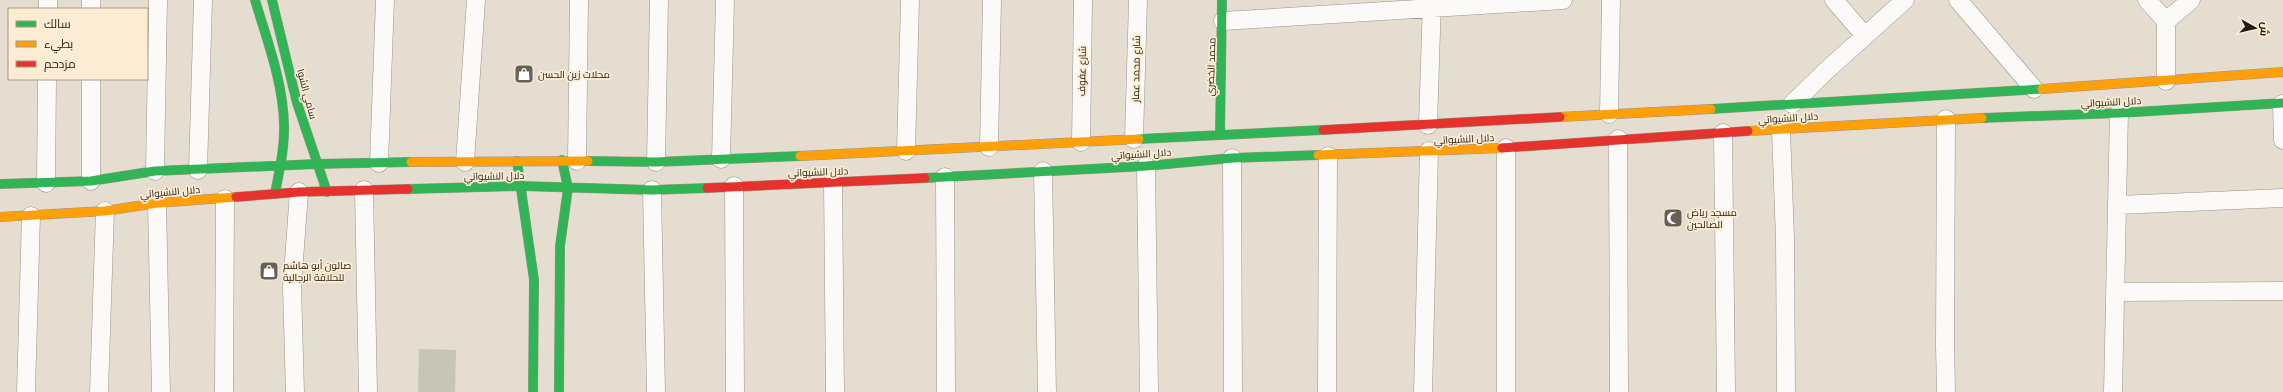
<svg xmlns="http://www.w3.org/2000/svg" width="2283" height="392" font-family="Roboto,Cairo,sans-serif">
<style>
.building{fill:#c7c4b8}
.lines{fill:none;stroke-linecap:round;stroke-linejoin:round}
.street-casing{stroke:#9b948a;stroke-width:19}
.fast-casing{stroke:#9b948a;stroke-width:10}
.slow-casing{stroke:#9b948a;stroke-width:10}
.jam-casing{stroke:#9b948a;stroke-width:10}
.street{stroke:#fbfaf8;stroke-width:18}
.fast{stroke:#30b455;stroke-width:9}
.slow{stroke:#ff9f0a;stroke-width:9}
.jam{stroke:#e5322d;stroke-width:9}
.labels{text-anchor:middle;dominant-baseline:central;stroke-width:3.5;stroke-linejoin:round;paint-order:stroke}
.street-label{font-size:10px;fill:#211c13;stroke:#fbecd3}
.poi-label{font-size:10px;fill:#211c13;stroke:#fbecd3;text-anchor:start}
</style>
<rect width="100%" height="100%" fill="#e5ddcf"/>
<path class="building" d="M419 349 456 350 455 392H418Z"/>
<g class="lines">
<g class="street-casing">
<path id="street" d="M1834 0 1865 36
M1958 0 2034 89
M2147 0 2166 21V81
M48 9V0
M91 9V0
M1223 21 1563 0
M2166 21 2191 0
M1792 104 1828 69 1905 0
M2282 104 2283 140
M1609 114 1611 0
M1946 119 1945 345 1946 392
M1428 125 1432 0
M1781 130 1785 239 1786 392
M1723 133 1726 392
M1134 139 1138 0
M1618 139 1619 392
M1081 142 1083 0
M989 147 992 0
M1506 148V392
M906 151 910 0
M1232 158 1233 392
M721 159 725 0
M577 161 579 0
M465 162 476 0
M656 162 659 0
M379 163 385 0
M1146 166 1149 392
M198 170 203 0
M155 171 158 0
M1043 171 1047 392
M945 177 946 392
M91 181V79
M46 183 47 79
M833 183 835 392
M734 186 735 392
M364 190 368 392
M652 190 656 392
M157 203 161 392
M2118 205 2283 198
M2116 292 2283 291
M26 392 31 216
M99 392 105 211
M224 392 225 199
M295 392 292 287 299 192
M1327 392 1328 156
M1423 392 1429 151
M2113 392 2119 113"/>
</g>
<g class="fast-casing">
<path id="fast" d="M255 0C267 40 283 82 284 124 285 148 279 171 275 194
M272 0 297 103 327 192
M1711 109 2042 89
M1982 118 2119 113 2283 103
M1220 134 1222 0
M1139 139 1323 130
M517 161 534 280 533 392
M588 161 656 162 800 156
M925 178 1146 166 1232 158 1318 155
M0 184 91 181 155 171 316 164 411 162
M408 189 521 186 652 190 707 188
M559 392 560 246 568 188 562 160"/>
</g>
<g class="slow-casing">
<path id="slow" d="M2042 89 2283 72
M1560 117 1711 109
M1748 131 1982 118
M1318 155 1502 148
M800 156 1139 139
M411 162 588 161
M0 217 105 211 157 203 236 197"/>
</g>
<g class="jam-casing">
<path id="jam" d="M1323 130 1560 117
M1502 148 1748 131
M707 188 925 178
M236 197 299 192 408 189"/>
</g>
<use href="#street" class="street"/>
<use href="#fast" class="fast"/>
<use href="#slow" class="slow"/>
<use href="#jam" class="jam"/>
</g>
<defs>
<g id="shop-square" transform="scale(1)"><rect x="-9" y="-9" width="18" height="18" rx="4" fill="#666055" stroke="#fbecd3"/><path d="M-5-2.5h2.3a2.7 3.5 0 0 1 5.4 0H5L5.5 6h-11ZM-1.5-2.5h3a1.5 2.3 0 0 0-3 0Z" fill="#fff"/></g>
<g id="mosque-square" transform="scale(1)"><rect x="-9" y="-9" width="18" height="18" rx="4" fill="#666055" stroke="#fbecd3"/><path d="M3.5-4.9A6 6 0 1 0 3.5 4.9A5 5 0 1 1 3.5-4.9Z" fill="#fff"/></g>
</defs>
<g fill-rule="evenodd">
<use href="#shop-square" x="524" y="74"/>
<use href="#mosque-square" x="1673" y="218"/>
<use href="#shop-square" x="269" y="271"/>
</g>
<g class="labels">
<g class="street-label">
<text transform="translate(1211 67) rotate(-88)">محمد الخضري</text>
<text transform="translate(1136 69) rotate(-89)">شارع محمد عمار</text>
<text transform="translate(1082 71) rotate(-89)">شارع عفوف</text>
<text transform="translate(307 94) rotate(75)">سامي الشوا</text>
<text transform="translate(2111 102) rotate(-3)">دلال النشيواتي</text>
<text transform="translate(1788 118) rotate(-4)">دلال النشيواتي</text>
<text transform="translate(1464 139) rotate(-3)">دلال النشيواتي</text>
<text transform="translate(1141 154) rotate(-4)">دلال النشيواتي</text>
<text transform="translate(818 172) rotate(-2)">دلال النشيواتي</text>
<text transform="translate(494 176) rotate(-1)">دلال النشيواتي</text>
<text transform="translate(170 192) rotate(-5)">دلال النشيواتي</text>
</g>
<g class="poi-label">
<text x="538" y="74">محلات زين الحسن</text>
<text x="1687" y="212">مسجد رياض<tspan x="1687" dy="12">الصالحين</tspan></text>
<text x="283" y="265">صالون أبو هاشم<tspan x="283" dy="12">للحلاقة الرجالية</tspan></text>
</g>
</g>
<rect x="8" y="8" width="140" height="72" fill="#fbecd3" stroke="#a49986"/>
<rect x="16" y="21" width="20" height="6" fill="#30b455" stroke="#a49986"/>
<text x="44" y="28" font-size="12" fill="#211c13">سالك</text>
<rect x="16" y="41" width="20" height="6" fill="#ff9f0a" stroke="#a49986"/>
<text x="44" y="48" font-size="12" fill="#211c13">بطيء</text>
<rect x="16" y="61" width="20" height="6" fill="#e5322d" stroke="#a49986"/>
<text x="44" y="68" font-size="12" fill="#211c13">مزدحم</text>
<g transform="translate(2255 28) rotate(98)" stroke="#fbecd3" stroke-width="3" paint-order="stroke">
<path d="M0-3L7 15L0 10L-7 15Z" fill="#211c13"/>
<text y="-6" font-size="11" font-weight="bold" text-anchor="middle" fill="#211c13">ش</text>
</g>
</svg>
